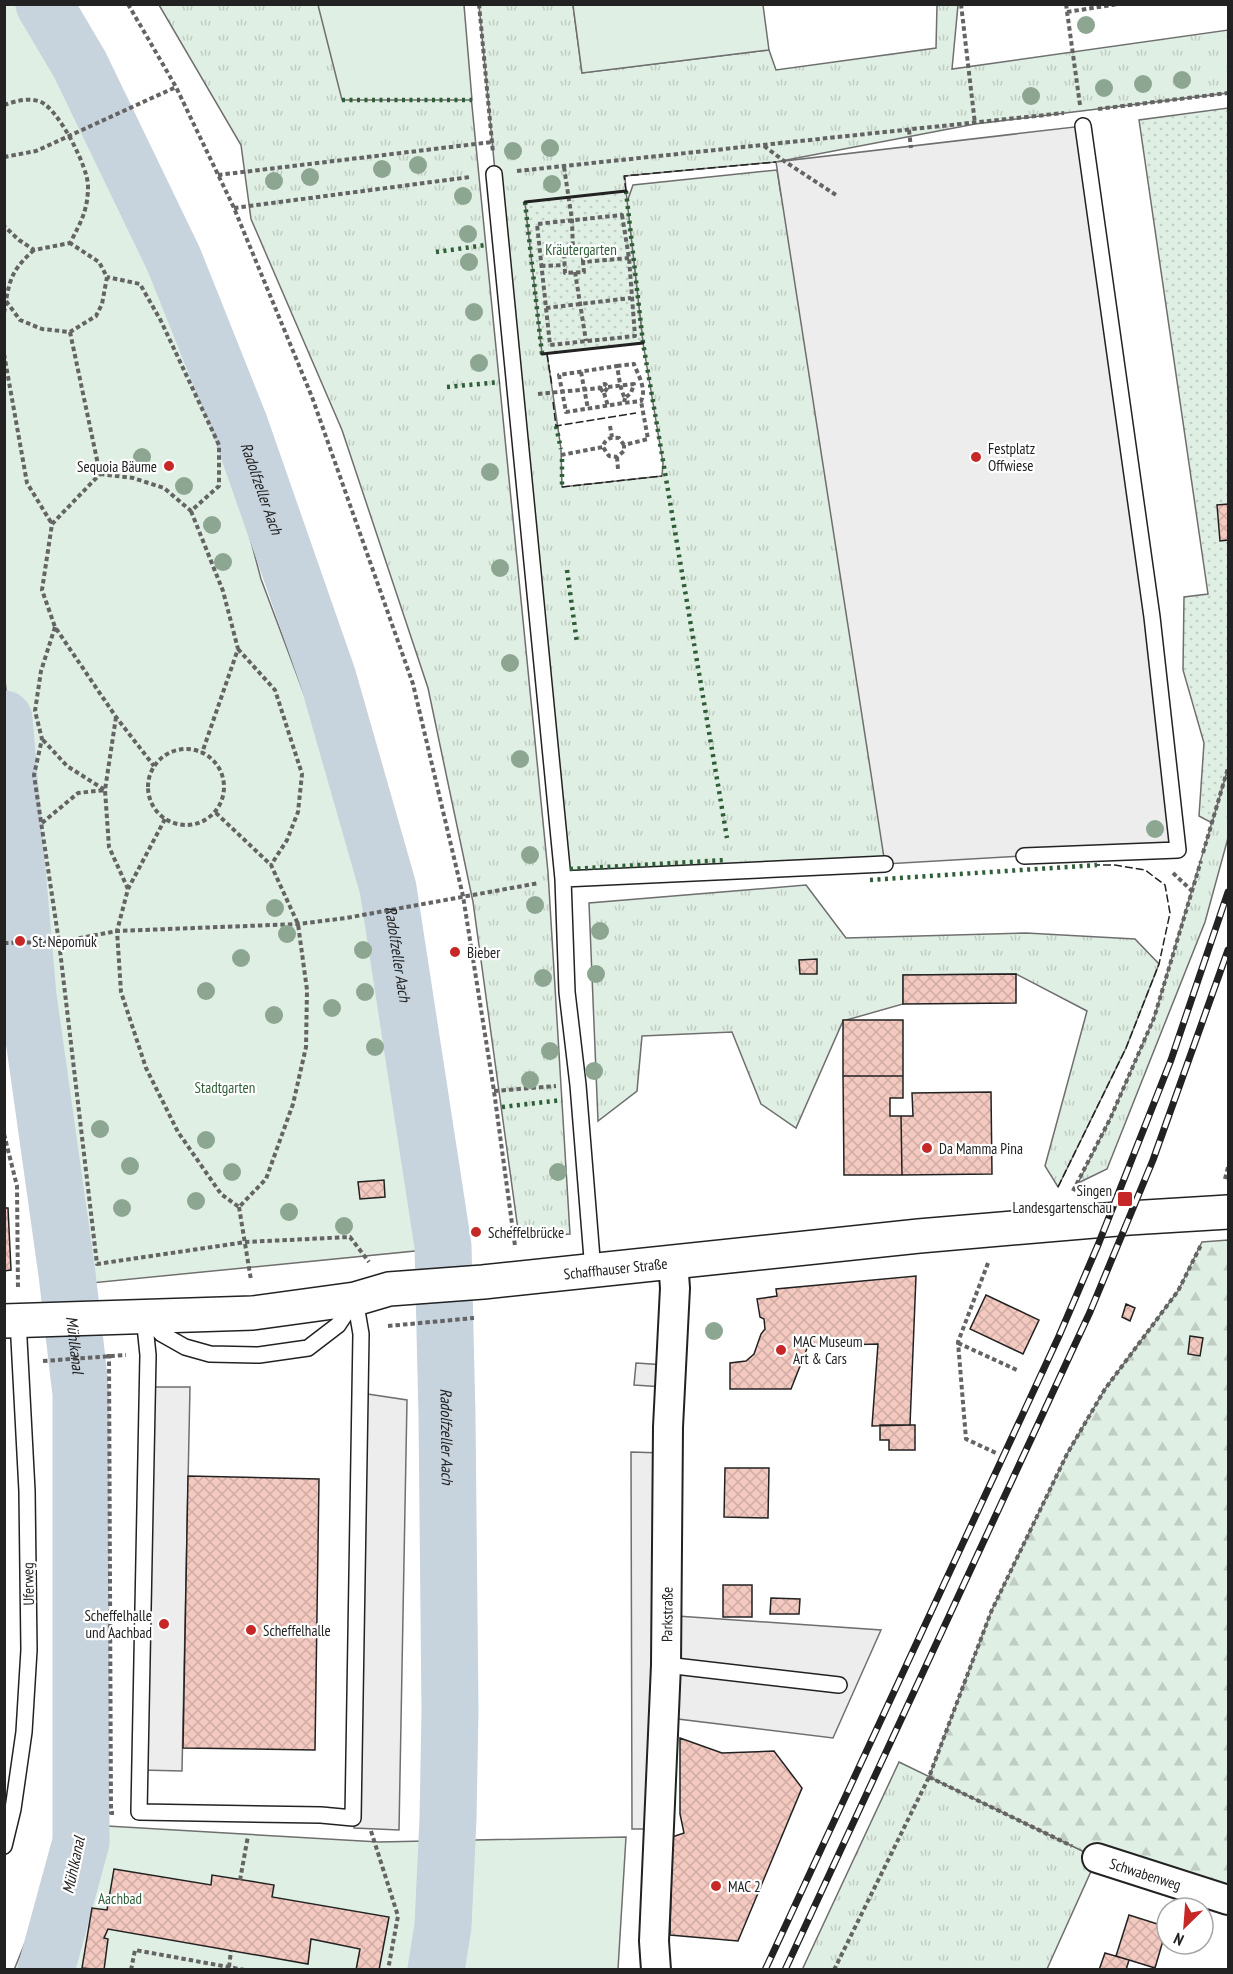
<svg xmlns="http://www.w3.org/2000/svg" width="1233" height="1974" font-family="'PT Sans Narrow',sans-serif">
<style>
.grass{fill:url(#grass-tufts);stroke:#6f6f6f;stroke-width:1.5}
.forest{fill:url(#forest-firs);stroke:#6f6f6f;stroke-width:1.5}
.park{fill:#e0efe3;stroke:#6f6f6f;stroke-width:1.5}
.garden{fill:url(#garden-dots);stroke:#6f6f6f;stroke-width:1.5}
.parking{fill:#ededed;stroke:#6f6f6f;stroke-width:1.5}
.lines{fill:none;stroke-linecap:round;stroke-linejoin:round}
.river{stroke:#c7d3dd;stroke-width:57}
.building{fill:url(#building-cross-hatch);stroke:#222;stroke-width:1.5}
.lane-casing{stroke:#222;stroke-width:18}
.street-casing{stroke:#222;stroke-width:32}
.primary-casing{stroke:#222;stroke-width:36}
.path{stroke:#646464;stroke-width:4;stroke-dasharray:4.5 3;stroke-linecap:butt}
.lane{stroke:#fff;stroke-width:15}
.street{stroke:#fff;stroke-width:28}
.primary{stroke:#fff;stroke-width:33}
.rail-casing{stroke:#222;stroke-width:7}
.rail{stroke:#fff;stroke-width:4.5;stroke-dasharray:14;stroke-linecap:butt}
.hedge{stroke:#2f5e38;stroke-width:4.5;stroke-dasharray:3 4.5;stroke-linecap:butt}
.fence{stroke:#222;stroke-width:1.5;stroke-dasharray:8 3;stroke-linecap:butt}
.wall{stroke:#222;stroke-width:3}
.tree{fill:#8da692}
.poi-dot{fill:#c62828;stroke:#fff;stroke-width:2}
.labels{text-anchor:middle;dominant-baseline:central;stroke-width:4.5;stroke-linejoin:round;paint-order:stroke}
.park-label{font-size:15px;fill:#2f5e38;stroke:#fff}
.poi-label{font-size:15px;fill:#222;stroke:#fff;text-anchor:start}
.street-label{font-size:15px;fill:#222;stroke:#fff}
.water-label{font-size:16px;font-style:italic;fill:#222;stroke:#fff}
</style>
<defs>
<pattern id="grass-tufts" width="24" height="20" patternUnits="userSpaceOnUse" patternTransform="scale(1.5)"><rect width="24" height="20" fill="#e0efe3"/><path d="M3 7l-1-3M5 7V3M7 7l1-3M15 17l-1-3M17 17v-4M19 17l1-3" fill="none" stroke="#c0cdc2"/></pattern>
<pattern id="forest-firs" width="22" height="20" patternUnits="userSpaceOnUse" patternTransform="scale(1.5)"><rect width="22" height="20" fill="#e0efe3"/><path d="M5 1l3.5 6h-7zM16 11l3.5 6h-7z" fill="#c0cdc2"/></pattern>
<pattern id="garden-dots" width="8" height="8" patternUnits="userSpaceOnUse" patternTransform="scale(1.5)"><rect width="8" height="8" fill="#e0efe3"/><path d="M2 2h.1M6 6h.1" fill="none" stroke="#c0cdc2" stroke-width="1.8" stroke-linecap="round"/></pattern>
<pattern id="building-cross-hatch" width="8" height="8" patternUnits="userSpaceOnUse" patternTransform="scale(1.5)"><rect width="8" height="8" fill="#f3c9c0"/><path d="M0 0l8 8M0 8l8-8" fill="none" stroke="#d0aca5"/></pattern>
</defs>
<rect width="100%" height="100%" fill="#fff"/>
<path class="grass" d="M159 5H462L548 872 570 1234 519 1237 473 902 428 688 342 430 251 219 241 145Z
M479 5H573L582 73 769 50 776 70 936 48 937 5H958L952 69 1228 30V93L975 124 776 162 625 176 626 191 525 202 543 354H547L561 449 562 487 662 476 663 463 643 343 627 202 633 185 777 170 781 195 801 199 885 864 563 879Z
M1228 768V838L1205 922 1107 1169 1078 1183 1110 1119 1154 1018Z
M806 885 846 938 1026 933 1135 939 1159 964 1126 1048 1058 1187 1045 1166 1087 1011 1016 974 903 975V1004L843 1021 796 1128 761 1104 732 1032 642 1036 637 1091 598 1121 589 903Z
M899 1762 1097 1858 1047 1969 802 1970Z"/>
<path class="forest" d="M1228 1240V1900L1097 1858 929 1777 991 1612 1067 1454 1105 1389 1178 1291 1202 1242Z"/>
<path class="park" d="M4 5H21L96 72 227 451 261 579 378 891 435 1249 61 1286 4 669Z
M318 5H464L472 100H342Z
M573 5H765H763L769 50 582 73Z
M73 1824 379 1842 626 1837 618 1969 14 1970Z"/>
<path class="garden" d="M1228 108V768L1212 823 1199 816 1204 743 1183 670 1184 597 1208 594 1139 120Z
M626 191 643 343 542 354 525 202Z"/>
<path class="parking" d="M1083 126 1178 850 1024 856 885 864 776 162Z
M636 1363 666 1365 664 1387 634 1385Z
M147 1387H190L182 1771 140 1770Z
M361 1393 407 1400 399 1830 354 1828Z
M631 1452 663 1453 660 1829H632Z
M677 1616 881 1630 833 1738 678 1719Z"/>
<g class="lines">
<g class="river">
<path id="s1" d="M44 4 80 65 174 260 239 423 328 678 388 888 443 1246 447 1416 450 1711 448 1819 443 1926 436 1970"/>
<path id="s2" d="M4 719 28 996 67 1274 81 1394V1842L46 1970"/>
</g>
</g>
<path class="building" d="M1228 504V540L1220 541 1217 505Z
M817 959V974H800L799 960Z
M1016 974V1003L903 1004V975Z
M843 1020H903V1076H843Z
M843 1076H903V1098H890V1116H901L902 1175H844Z
M991 1092 992 1174 902 1175 901 1116H913L912 1093Z
M384 1180 385 1197 360 1199 358 1182Z
M4 1208H8L11 1270 4 1271Z
M916 1276 910 1425 872 1426 878 1344 808 1346 791 1389H730V1363L746 1361 754 1354 761 1334 765 1329 764 1319 760 1317 757 1299 777 1296 776 1289Z
M986 1295 1039 1320 1023 1354 970 1329Z
M1126 1304 1135 1308 1130 1321 1122 1317Z
M1190 1336 1203 1338 1200 1356 1188 1354Z
M880 1425H915V1450H889V1440H880Z
M725 1468H769L768 1518 724 1517Z
M188 1476 319 1479 315 1750 183 1748Z
M723 1585H752V1617H723Z
M771 1598 800 1599 799 1614H770Z
M680 1738 722 1753 774 1751 802 1788 738 1941 670 1935 672 1837 684 1833 680 1814Z
M114 1869 211 1885 212 1875 274 1885 272 1897 389 1917 379 1970H356L360 1949 311 1939 308 1964 108 1929 104 1938 108 1939 104 1970 82 1968 92 1908 107 1910Z
M1129 1915 1167 1927 1155 1968 1116 1956Z
M1105 1953 1129 1960 1126 1970H1099Z"/>
<g class="lines">
<g class="lane-casing">
<path id="lane" d="M494 174 563 879
M1024 856 1178 850 1152 617 1083 126
M593 1271 578 1085 567 992 563 879 885 864
M144 1316 148 1355 139 1812 321 1815 353 1818 361 1334 355 1299
M147 1318 162 1334 185 1347 210 1354 259 1355 308 1348 338 1325 354 1301
M666 1665 839 1685
M4 1846 13 1809 24 1732 29 1650 27 1491 18 1320"/>
</g>
<g class="street-casing">
<g id="street">
<path id="s3" d="M1097 1858 1228 1900"/>
<path id="s4" d="M656 1970 654 1941 666 1665 668 1427 675 1288 673 1261"/>
</g>
</g>
<g class="primary-casing">
<g id="primary">
<path id="s5" d="M4 1321 253 1313 355 1299 389 1289 483 1282 919 1236 1129 1218 1228 1212"/>
</g>
</g>
<path class="path" d="M128 4 176 87 234 208 312 397 413 684 463 896 494 1091 515 1246
M479 4 493 153
M961 4 975 124
M1066 4 1080 105
M1067 12 1118 4
M4 105C16 101 29 97 41 102 59 110 88 167 88 186 88 210 81 222 70 243L34 250 19 240 4 226
M1098 109 1228 93
M909 130 911 148
M764 146 784 161 836 195
M4 157 36 151 176 87
M564 167 572 220 573 252
M517 171 1064 113
M218 175 492 142
M234 208 470 177
M622 215 629 258 635 336 550 345 537 224Z
M34 250C15 267 10 276 6 301L20 320 42 329 70 332 96 316 102 304 107 277 99 262 70 243
M583 262V252L564 253 565 273 584 272 583 262 629 258
M541 266 565 265
M575 272 586 341
M546 308 631 298
M4 313 6 302
M70 332 100 474 52 524 42 590 55 627 116 717 154 766
M4 354 27 483 52 524
M617 366 634 364C638 375 647 389 641 401L624 403
M581 372 588 409
M608 387 634 384 631 393 625 398C620 390 619 376 617 366L559 375 566 412 624 403 625 398
M604 393 608 406
M538 394 600 388 601 385 605 384 608 387 604 393 600 388
M610 426 612 437
M624 445 619 438C611 437 605 438 603 447L609 456 617 457 624 451V445L648 439 641 401
M561 455 603 447
M617 457 618 469
M100 474 133 478 164 488 191 511 219 486V445L161 321 140 284 107 277
M191 511 223 591 238 649 202 753
M55 627 41 671 35 711 42 739 34 775 59 942 97 1264 246 1242 350 1237 369 1262
M238 649 275 690 302 774 298 812 287 840 271 865
M116 717 105 790 109 847 128 889
M148 787a38 38 0 1 1 76 0a38 38 0 1 1-76 0Z
M165 819 128 889 117 931 121 992 146 1068 178 1132 221 1194 239 1207 266 1179 293 1104 306 1047 307 990 298 924 271 865 215 812
M42 823 78 793 105 790 67 766 43 740
M1203 853 1228 768
M1173 873 1192 891
M4 943 59 942 117 931 298 924 346 918 539 883
M494 1091 556 1086
M4 1134 17 1186 18 1290
M1225 1179 1228 1167
M1073 1191 1110 1119 1154 1018 1201 861
M239 1207 251 1280
M988 1263 958 1342 966 1439 996 1453
M388 1326 474 1318
M958 1343 1019 1371
M109 1354 111 1813H117
M43 1361 126 1355
M929 1777 1072 1846
M371 1831 398 1916 388 1970
M240 1880 248 1836
M229 1967 231 1951
M131 1970 135 1950 245 1970
M834 1970 929 1777 991 1612 1067 1454 1105 1389 1178 1291 1201 1245"/>
<use href="#lane" class="lane"/>
<use href="#street" class="street"/>
<use href="#primary" class="primary"/>
<g class="rail-casing">
<path id="rail" d="M765 1970 1059 1336 1098 1245 1171 1060 1228 892
M785 1970 1090 1312 1153 1160 1228 950"/>
</g>
<use href="#rail" class="rail"/>
<path class="hedge" d="M342 100H472
M626 191 643 343 727 838
M525 202 542 354
M436 252 486 245
M447 387 500 382
M556 426 561 449
M562 459V487
M567 570 577 643
M570 869 726 860
M870 880 1097 865
M502 1107 562 1100"/>
<path class="fence" d="M626 191 624 176 776 162
M547 354 552 386
M553 402 556 426 636 413
M562 487 662 476
M1058 1187 1126 1048 1159 964 1170 913 1165 885 1145 870 1115 865H1097"/>
<path class="wall" d="M525 202 626 191
M542 354 643 343"/>
</g>
<g class="tree">
<circle cx="1086" cy="25" r="9"/>
<circle cx="1182" cy="80" r="9"/>
<circle cx="1143" cy="84" r="9"/>
<circle cx="1104" cy="88" r="9"/>
<circle cx="1031" cy="96" r="9"/>
<circle cx="550" cy="148" r="9"/>
<circle cx="513" cy="151" r="9"/>
<circle cx="418" cy="165" r="9"/>
<circle cx="382" cy="169" r="9"/>
<circle cx="310" cy="177" r="9"/>
<circle cx="274" cy="181" r="9"/>
<circle cx="552" cy="184" r="9"/>
<circle cx="463" cy="196" r="9"/>
<circle cx="468" cy="234" r="9"/>
<circle cx="469" cy="262" r="9"/>
<circle cx="474" cy="312" r="9"/>
<circle cx="479" cy="363" r="9"/>
<circle cx="142" cy="457" r="9"/>
<circle cx="490" cy="472" r="9"/>
<circle cx="184" cy="486" r="9"/>
<circle cx="212" cy="525" r="9"/>
<circle cx="223" cy="562" r="9"/>
<circle cx="500" cy="568" r="9"/>
<circle cx="510" cy="663" r="9"/>
<circle cx="520" cy="759" r="9"/>
<circle cx="1155" cy="829" r="9"/>
<circle cx="530" cy="855" r="9"/>
<circle cx="535" cy="905" r="9"/>
<circle cx="275" cy="908" r="9"/>
<circle cx="600" cy="931" r="9"/>
<circle cx="287" cy="934" r="9"/>
<circle cx="363" cy="950" r="9"/>
<circle cx="241" cy="958" r="9"/>
<circle cx="596" cy="974" r="9"/>
<circle cx="543" cy="978" r="9"/>
<circle cx="206" cy="991" r="9"/>
<circle cx="365" cy="992" r="9"/>
<circle cx="332" cy="1008" r="9"/>
<circle cx="274" cy="1015" r="9"/>
<circle cx="375" cy="1047" r="9"/>
<circle cx="550" cy="1051" r="9"/>
<circle cx="594" cy="1071" r="9"/>
<circle cx="530" cy="1080" r="9"/>
<circle cx="100" cy="1129" r="9"/>
<circle cx="206" cy="1140" r="9"/>
<circle cx="130" cy="1166" r="9"/>
<circle cx="232" cy="1172" r="9"/>
<circle cx="558" cy="1172" r="9"/>
<circle cx="196" cy="1201" r="9"/>
<circle cx="122" cy="1208" r="9"/>
<circle cx="289" cy="1212" r="9"/>
<circle cx="344" cy="1226" r="9"/>
<circle cx="714" cy="1331" r="9"/>
</g>
<g class="poi-dot">
<circle cx="976" cy="457" r="6"/>
<circle cx="169" cy="466" r="6"/>
<circle cx="20" cy="941" r="6"/>
<circle cx="455" cy="952" r="6"/>
<circle cx="927" cy="1148" r="6"/>
<rect x="1117" y="1191" width="16" height="16" rx="3"/>
<circle cx="476" cy="1232" r="6"/>
<circle cx="781" cy="1350" r="6"/>
<circle cx="164" cy="1624" r="6"/>
<circle cx="251" cy="1630" r="6"/>
<circle cx="716" cy="1886" r="6"/>
</g>
<g class="labels">
<g class="park-label">
<text x="581" y="249">Kräutergarten</text>
<text x="225" y="1087">Stadtgarten</text>
<text x="120" y="1898">Aachbad</text>
</g>
<g class="poi-label">
<text x="988" y="448">Festplatz<tspan x="988" dy="17">Offwiese</tspan></text>
<text x="157" y="466" text-anchor="end">Sequoia Bäume</text>
<text x="32" y="941">St. Nepomuk</text>
<text x="467" y="952">Bieber</text>
<text x="939" y="1148">Da Mamma Pina</text>
<text x="1112" y="1190" text-anchor="end">Singen<tspan x="1112" dy="17">Landesgartenschau</tspan></text>
<text x="488" y="1232">Scheffelbrücke</text>
<text x="793" y="1341">MAC Museum<tspan x="793" dy="17">Art &amp; Cars</tspan></text>
<text x="152" y="1615" text-anchor="end">Scheffelhalle<tspan x="152" dy="17">und Aachbad</tspan></text>
<text x="263" y="1630">Scheffelhalle</text>
<text x="728" y="1886">MAC 2</text>
</g>
<g class="street-label">
<text stroke="none"><textPath href="#s5" startOffset="615">Schaffhauser Straße</textPath></text>
<text transform="translate(28 1584) rotate(-91)">Uferweg</text>
<text stroke="none"><textPath href="#s4" startOffset="356">Parkstraße</textPath></text>
<text stroke="none"><textPath href="#s3" startOffset="51">Schwabenweg</textPath></text>
</g>
<g class="water-label">
<text stroke="none"><textPath href="#s1" startOffset="532">Radolfzeller Aach</textPath></text>
<text stroke="none"><textPath href="#s1" startOffset="1018">Radolfzeller Aach</textPath></text>
<text stroke="none"><textPath href="#s2" startOffset="630">Mühlkanal</textPath></text>
<text stroke="none"><textPath href="#s1" startOffset="1504">Radolfzeller Aach</textPath></text>
<text transform="translate(73 1865) rotate(-78)">Mühlkanal</text>
</g>
</g>
<rect width="1233" height="1974" fill="none" stroke="#222222" stroke-width="12"/>
<g transform="translate(1185 1926) rotate(205)"><circle r="28" fill="#ffffff" stroke="#a7a7a7" stroke-width="1.5"/>
<path d="M0-4.5L10 22L0 15L-10 22Z" fill="#c62828"/>
<text y="-9" font-size="16" font-weight="bold" text-anchor="middle" fill="#222222">N</text>
</g>
</svg>
